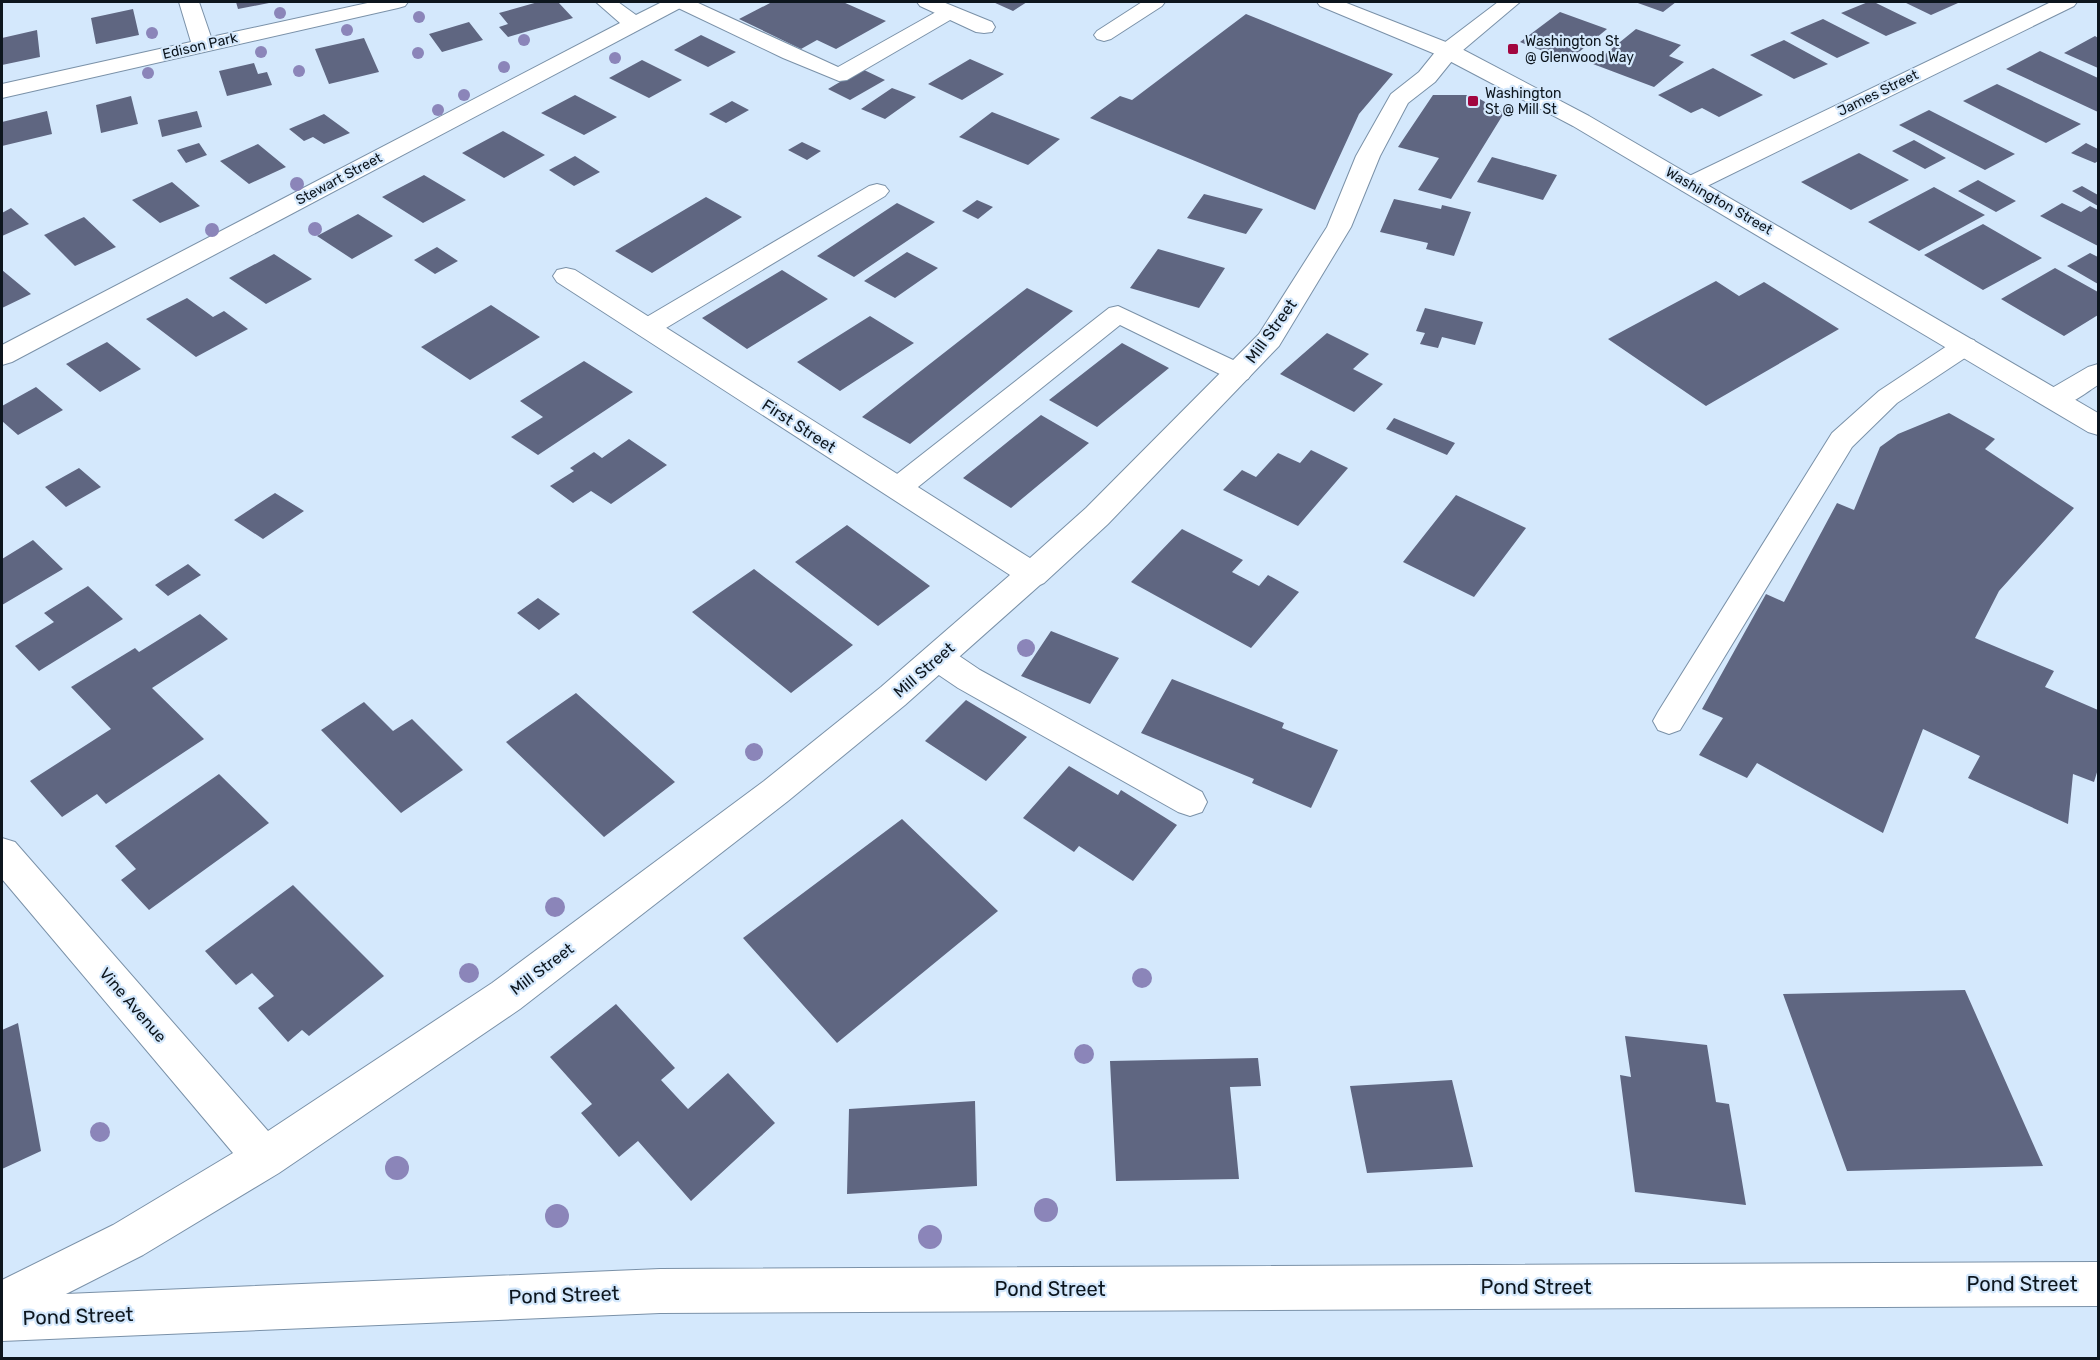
<svg xmlns="http://www.w3.org/2000/svg" width="2100" height="1360" font-family="Rubik,sans-serif">
<style>
.building{fill:#5f6681}
.lines{fill:none;stroke-linecap:round;stroke-linejoin:round}
.service-casing{stroke:#7a91a8;stroke-width:2}
.minor-casing{stroke:#7a91a8;stroke-width:2}
.primary-casing{stroke:#7a91a8;stroke-width:2}
.service{fill:#fff;fill-rule:evenodd}
.minor{fill:#fff;fill-rule:evenodd}
.primary{fill:#fff;fill-rule:evenodd}
.tree{fill:#8b85b9}
.poi-dot{fill:#a2063f;stroke:#d4e8fc;stroke-width:2}
.labels{text-anchor:middle;dominant-baseline:central;stroke-width:4.5;stroke-linejoin:round;paint-order:stroke}
.far-poi-label{font-size:14px;fill:#0d161e;stroke:#d4e8fc;text-anchor:start}
.far-street-label{font-size:14px;fill:#0d161e;stroke:#d4e8fc}
.street-label{font-size:16px;fill:#0d161e;stroke:#d4e8fc}
.near-street-label{font-size:20px;fill:#0d161e;stroke:#d4e8fc}
</style>
<rect width="100%" height="100%" fill="#d4e8fc"/>
<path class="building" d="M236 2H268L269 3 238 9Z
M538 2H558L573 18 508 37 499 27 508 24 499 13Z
M772 2H843L886 21 836 49 817 40 801 49 739 19Z
M993 2H1027L1013 11Z
M1635 2H1676L1663 12Z
M1868 2H1874L1917 23 1886 36 1841 13Z
M1904 2H1954L1958 3 1931 15Z
M133 9 139 35 96 44 91 18Z
M1560 12 1607 29 1568 61 1520 42Z
M1246 14 1393 74 1359 114 1315 210 1090 118 1120 96 1132 100Z
M1823 19 1870 43 1837 58 1790 33Z
M469 22 483 40 442 52 429 34Z
M1636 29 1681 45 1669 56 1684 62 1654 87 1593 64Z
M37 30 40 57 2 65V38Z
M701 35 736 52 708 67 674 50Z
M2095 36 2098 38V68L2064 53Z
M364 38 379 72 329 84 315 49Z
M1784 40 1828 64 1794 79 1750 55Z
M2040 51 2098 78V112L2006 69Z
M970 59 1004 74 962 100 928 84Z
M642 60 682 80 649 98 609 78Z
M254 63 258 74 267 72 272 85 227 96 219 71Z
M1713 68 1763 95 1719 117 1702 108 1691 113 1658 95Z
M862 69 885 80 850 100 828 89Z
M1997 84 2081 124 2046 143 1963 101Z
M892 88 916 97 885 119 861 109Z
M575 95 617 117 584 135 541 113Z
M1433 95H1473L1504 113 1451 199 1418 190 1439 158 1398 147Z
M131 96 138 124 101 133 96 105Z
M732 101 749 110 726 123 709 114Z
M1929 110 2015 154 1985 170 1899 125Z
M47 111 52 134 2 146V122Z
M197 111 202 127 162 137 158 120Z
M992 112 1060 139 1028 165 959 137Z
M324 114 350 133 324 144 313 137 304 141 289 129Z
M503 131 545 155 504 178 462 153Z
M1914 140 1946 158 1925 169 1892 151Z
M802 142 821 151 807 160 788 150Z
M199 143 207 155 186 163 177 150Z
M2086 143 2098 149V161L2095 163 2071 153Z
M258 144 286 167 249 184 220 161Z
M1859 153 1909 180 1851 210 1801 182Z
M575 156 600 172 574 186 549 170Z
M1492 157 1557 175 1543 200 1477 182Z
M424 175 466 200 423 223 382 197Z
M1978 180 2016 201 1996 212 1958 191Z
M172 182 200 206 160 223 132 200Z
M2082 186 2098 195V206L2072 191Z
M1934 187 1985 215 1919 251 1868 222Z
M1204 194 1263 209 1246 234 1187 218Z
M706 197 742 217 652 273 615 251Z
M1394 199 1441 209 1442 205 1471 212 1454 256 1426 249 1428 243 1380 232Z
M977 200 993 207 978 219 962 211Z
M897 203 935 222 854 277 817 256Z
M2062 203 2081 212 2090 206 2098 210V246L2040 216Z
M11 208 29 224 2 236V213Z
M358 214 393 236 352 259 317 236Z
M84 217 116 247 75 266 44 235Z
M1983 224 2042 258 1983 290 1924 255Z
M437 247 458 261 435 274 414 260Z
M1158 249 1225 268 1199 308 1130 288Z
M907 252 938 268 895 298 864 281Z
M2090 253 2098 257V284L2067 266Z
M274 254 312 279 266 304 229 278Z
M2055 268 2098 292V315L2064 336 2001 299Z
M2 270 31 294 2 308Z
M782 270 828 299 747 349 702 318Z
M1716 281 1739 296 1764 282 1839 329 1706 406 1608 339Z
M1027 288 1073 311 910 444 862 417Z
M187 298 213 317 224 311 248 329 196 357 146 319Z
M491 305 540 337 470 380 421 347Z
M1425 308 1483 322 1475 345 1442 337 1438 348 1420 344 1425 333 1416 331Z
M870 316 914 343 840 391 797 362Z
M1327 333 1369 354 1353 369 1383 384 1354 412 1280 374Z
M107 342 141 369 100 392 66 364Z
M1122 343 1169 368 1097 427 1049 400Z
M584 361 633 392 538 455 511 437 543 417 520 401Z
M36 387 63 410 18 435 2 421V406Z
M1949 413 1995 439 1985 449 2074 508 1999 591 1975 638 2054 671 2045 687 2098 710V769L2094 782 2073 774 2068 824 1968 778 1980 756 1923 729 1883 833 1757 763 1747 778 1699 755 1723 718 1702 709 1766 594 1784 602 1837 503 1854 510 1880 447 1898 434Z
M1041 415 1089 443 1011 508 963 478Z
M1394 418 1455 443 1447 455 1386 429Z
M629 439 667 465 611 504 591 491 573 503 550 486 574 471 570 468 594 452 602 458Z
M1311 450 1348 468 1298 526 1223 490 1242 470 1256 477 1278 453 1300 463Z
M79 468 101 487 66 507 45 487Z
M275 493 304 511 263 539 234 520Z
M1456 495 1526 528 1474 597 1403 562Z
M847 525 930 586 878 626 795 562Z
M1182 529 1243 560 1232 572 1259 586 1268 575 1299 592 1251 648 1131 582Z
M33 540 63 569 2 605V559Z
M188 564 201 575 168 596 155 585Z
M754 569 853 645 791 693 692 612Z
M88 586 123 619 39 671 15 646 54 622 44 613Z
M538 598 560 614 539 630 517 613Z
M200 614 228 639 152 688 204 739 106 804 97 794 62 817 30 781 111 729 71 687 135 648 139 652Z
M1051 631 1119 658 1090 704 1021 676Z
M1172 679 1284 723 1282 728 1338 750 1311 808 1252 783 1254 779 1141 733Z
M576 693 675 782 604 837 506 742Z
M966 700 1027 737 986 781 925 741Z
M364 702 393 731 412 719 463 770 401 813 321 730Z
M1069 766 1118 795 1121 790 1177 825 1133 881 1079 846 1074 852 1023 818Z
M219 774 269 823 149 910 121 880 136 869 115 846Z
M902 819 998 911 837 1043 743 938Z
M293 885 384 976 309 1036 302 1030 288 1042 258 1008 274 996 252 973 236 985 205 951Z
M1965 990 2043 1166 1847 1171 1783 994Z
M616 1004 675 1068 661 1080 688 1109 728 1073 775 1123 691 1201 638 1141 619 1157 581 1113 592 1104 550 1057Z
M18 1023 41 1151 2 1169V1030Z
M1625 1036 1707 1045 1716 1102 1729 1104 1746 1205 1635 1192 1620 1075 1631 1077Z
M1258 1058 1261 1086 1230 1087 1239 1179 1116 1181 1110 1061Z
M1452 1080 1473 1167 1367 1173 1350 1086Z
M975 1101 977 1186 847 1194 849 1109Z"/>
<g class="lines">
<g class="service-casing">
<path id="service" d="M671 2H696L838 67 943 8H957L960 12 957 16 847 80 839 81 783 58 674 6Z
M1142 2H1165L1162 6 1111 39 1104 41 1097 39 1094 35 1097 31Z
M877 184 885 186 889 191 885 196 656 334 647 336 638 334 634 328 638 322 869 186Z
M1118 306 1248 367 1252 373 1248 379 1239 382 1230 379 1120 325 908 495 898 498 888 495 884 488 888 481 1109 308Z
M1965 338 1974 340 1978 346 1974 352 1897 403 1852 447 1680 730 1669 734 1658 730 1653 721 1658 712 1832 433 1879 391 1956 340Z
M938 646 949 649 980 670 1202 792 1207 802 1202 812 1190 816 1178 812 958 688 927 667 922 658 927 649Z"/>
</g>
<g class="minor-casing">
<path id="minor" d="M179 2H199L211 37 372 2H408L405 6 398 8 2 98V84L191 42Z
M596 2H618L636 15 662 2H687L684 6 12 362 2 365V345L620 23Z
M917 2H943L992 22 995 27 992 32 984 33 976 32 920 6Z
M1498 2H1520L1456 56 1435 82 1408 103 1380 156 1351 227 1279 346 1108 524 1044 583 1040 585 905 705 788 801 520 1009 279 1173 143 1255 66 1294 660 1269 2098 1262V1306L660 1313 2 1341V1280L113 1225 233 1153 2 879V838L15 842 268 1131 492 983 764 781 881 687 1010 575 557 282 553 276 557 270 566 268 575 270 1030 558 1086 508 1259 334 1327 227 1356 156 1391 94 1419 72 1440 46Z
M2051 2H2077L2074 6 1699 190 1690 192 1681 190 1678 185 1681 180Z
M2098 364V385C2082 395 2065 411 2045 406L2041 399 2045 392 2088 367Z"/>
</g>
<g class="primary-casing">
<path id="primary" d="M1317 2H1344L1456 46 1589 116 2098 413V435L2088 432 1573 126 1440 56 1320 6Z"/>
</g>
<use href="#service" class="service"/>
<use href="#minor" class="minor"/>
<use href="#primary" class="primary"/>
</g>
<g class="tree">
<circle cx="280" cy="13" r="6"/>
<circle cx="419" cy="17" r="6"/>
<circle cx="347" cy="30" r="6"/>
<circle cx="152" cy="33" r="6"/>
<circle cx="524" cy="40" r="6"/>
<circle cx="261" cy="52" r="6"/>
<circle cx="418" cy="53" r="6"/>
<circle cx="615" cy="58" r="6"/>
<circle cx="504" cy="67" r="6"/>
<circle cx="299" cy="71" r="6"/>
<circle cx="148" cy="73" r="6"/>
<circle cx="464" cy="95" r="6"/>
<circle cx="438" cy="110" r="6"/>
<circle cx="297" cy="184" r="7"/>
<circle cx="315" cy="229" r="7"/>
<circle cx="212" cy="230" r="7"/>
<circle cx="1026" cy="648" r="9"/>
<circle cx="754" cy="752" r="9"/>
<circle cx="555" cy="907" r="10"/>
<circle cx="469" cy="973" r="10"/>
<circle cx="1142" cy="978" r="10"/>
<circle cx="1084" cy="1054" r="10"/>
<circle cx="100" cy="1132" r="10"/>
<circle cx="397" cy="1168" r="12"/>
<circle cx="1046" cy="1210" r="12"/>
<circle cx="557" cy="1216" r="12"/>
<circle cx="930" cy="1237" r="12"/>
</g>
<g class="poi-dot">
<rect x="1507" y="43" width="12" height="12" rx="3"/>
<rect x="1467" y="95" width="12" height="12" rx="3"/>
</g>
<g class="labels">
<g class="far-poi-label">
<text x="1525" y="41">Washington St<tspan x="1525" dy="16">@ Glenwood Way</tspan></text>
<text x="1485" y="93">Washington<tspan x="1485" dy="16">St @ Mill St</tspan></text>
</g>
<g class="far-street-label">
<text transform="translate(200 46) rotate(-13)">Edison Park</text>
<text transform="translate(1878 93) rotate(-26)">James Street</text>
<text transform="translate(339 179) rotate(-28)">Stewart Street</text>
<text transform="translate(1719 201) rotate(30)">Washington Street</text>
</g>
<g class="street-label">
<text transform="translate(1271 331) rotate(-54)">Mill Street</text>
<text transform="translate(799 426) rotate(33)">First Street</text>
<text transform="translate(924 670) rotate(-41)">Mill Street</text>
<text transform="translate(542 969) rotate(-37)">Mill Street</text>
<text transform="translate(133 1005) rotate(49)">Vine Avenue</text>
</g>
<g class="near-street-label">
<text x="2022" y="1284">Pond Street</text>
<text x="1536" y="1287">Pond Street</text>
<text x="1050" y="1289">Pond Street</text>
<text transform="translate(564 1295) rotate(-2)">Pond Street</text>
<text transform="translate(78 1316) rotate(-2)">Pond Street</text>
</g>
</g>
<rect width="2100" height="1360" fill="none" stroke="#0d161e" stroke-width="6"/>
</svg>
